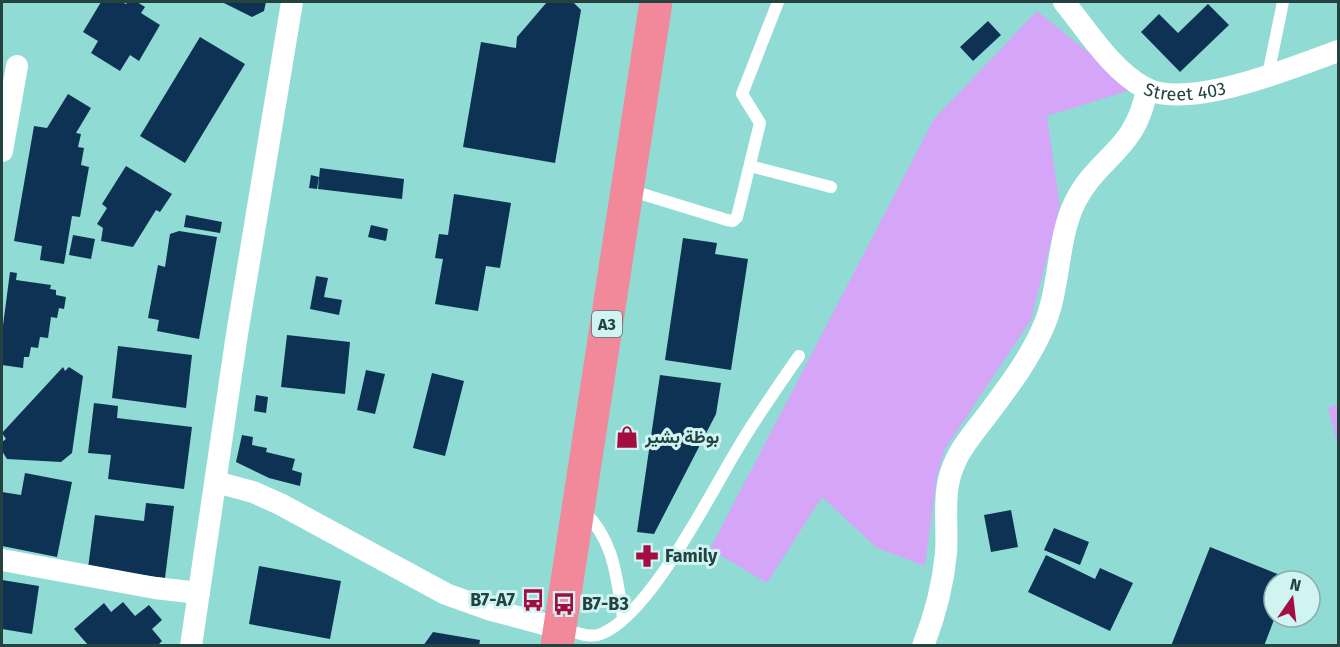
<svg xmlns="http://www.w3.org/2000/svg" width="1340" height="647" font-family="'Fira Sans',Vazirmatn,sans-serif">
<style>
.green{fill:#d5a5f8}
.building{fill:#0d3254}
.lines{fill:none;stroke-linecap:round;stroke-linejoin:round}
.lane{stroke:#fff;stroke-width:12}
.street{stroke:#fff;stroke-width:22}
.highway{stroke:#f1899b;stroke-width:33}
.labels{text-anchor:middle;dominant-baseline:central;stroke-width:6;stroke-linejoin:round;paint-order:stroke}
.shield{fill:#d0f4f1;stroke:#577775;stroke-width:1.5}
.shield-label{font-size:16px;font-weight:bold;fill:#234240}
.street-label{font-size:18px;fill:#234240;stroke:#d0f4f1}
.poi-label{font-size:18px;font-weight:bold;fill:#234240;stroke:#d0f4f1;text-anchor:start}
</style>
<rect width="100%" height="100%" fill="#91dbd5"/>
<path class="green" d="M1037 11 1134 89 1047 116 1060 206 1031 320 945 449 937 476 925 566 877 548 822 497 767 583 710 549 934 119Z
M1338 404V446L1328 408Z"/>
<path class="building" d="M101 2H121L126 4 128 2H137L145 7 141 13 160 25 139 61 130 55 120 71 91 53 98 41 83 32Z
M222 2H266L264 11 252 17Z
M547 2H573L581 10 555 163 463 147 481 42 516 48 517 37Z
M1208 4 1229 25 1180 72 1141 32 1159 14 1178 33Z
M988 21 1001 35 973 61 960 47Z
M200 37 245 64 185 163 140 136Z
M68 94 91 108 76 133 81 134 78 147 84 148 81 165 89 167 80 217 72 216 64 264 40 260 42 246 14 241 34 126 47 128Z
M126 166 172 194 160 212 156 210 133 247 101 241 103 228 97 224 107 208 102 204Z
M320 168 404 179 402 199 318 189Z
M311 175 319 177 317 189 309 188Z
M454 194 511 203 500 268 486 266 478 311 435 304 443 259 435 258 439 234 448 235Z
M186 215 222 222 220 233 184 227Z
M371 225 388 229 386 241 368 237Z
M179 231 217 237 199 339 157 331 159 320 148 318 158 265 165 267 170 234Z
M73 235 95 239 91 259 69 255Z
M683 238 717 243 715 254 748 259 731 370 665 360Z
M10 272 17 273 16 280 51 285 50 289 56 290V295L66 297 64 309 59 308 57 318 51 317 48 338 40 337 38 348 31 347 29 357H24L23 368 2 365V333Z
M316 276 328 278 324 297 342 300 339 315 310 309Z
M287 335 350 342 345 394 281 387Z
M118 346 192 355 186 408 112 398Z
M63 367 65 371 69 367 83 376 72 453 61 462 7 459 2 451V442L6 439 2 433Z
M366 370 385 374 375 414 357 410Z
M432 373 464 381 445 456 413 448Z
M660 375 721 383 716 414 654 534 637 532Z
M256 395 268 397 266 413 254 411Z
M94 403 118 406 117 418 192 427 184 489 108 479 111 455 88 453Z
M242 435 253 437 252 445 267 448 266 452 295 459 292 470 302 473 300 486 269 478 236 462Z
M25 473 72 482 57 557 2 546V492L21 495Z
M146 503 174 506 165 578 88 568 95 515 144 521Z
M1011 510 1018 547 991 552 984 515Z
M1054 528 1089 542 1080 565 1044 550Z
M1210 547 1290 579 1289 581H1274L1275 617 1264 646H1171Z
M1046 555 1095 579 1100 568 1133 583 1110 631 1028 592Z
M259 566 341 581 330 639 249 624Z
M2 580 39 586 32 634 2 629Z
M123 602 135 616 149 605 162 620 152 629 162 641 157 646H89L74 629 104 603 111 612Z
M433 632 480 640 479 646H423Z"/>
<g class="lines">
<path class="lane" d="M1268 75 1283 2
M750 166 831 187
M629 190 727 220 733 221 737 217 760 123 742 94 778 2
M583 510C615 542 616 576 623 617
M560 628C573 631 588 639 601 634 650 615 710 494 738 448 757 416 778 386 799 356"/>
<g class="street">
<path id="s1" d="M1064 2C1087 30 1112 71 1145 88 1188 111 1294 67 1338 51"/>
<path d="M2 151 17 66"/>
<path d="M216 482 253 492 280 504 446 594 488 609 559 628"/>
<path d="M2 560 155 588 199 593"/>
<path d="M191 646 237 334 292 2"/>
<path d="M923 646C935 616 943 585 946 553 948 525 942 493 953 467 960 448 976 430 988 414 1008 387 1028 361 1042 330 1061 290 1056 241 1075 202 1098 156 1136 151 1147 89"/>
</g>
<path class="highway" d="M557 646 656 2"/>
</g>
<defs>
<g id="shop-bare" transform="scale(1.8)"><path d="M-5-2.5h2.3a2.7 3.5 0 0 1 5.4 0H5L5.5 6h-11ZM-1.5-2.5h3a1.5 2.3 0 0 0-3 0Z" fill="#a50d42" stroke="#d0f4f1" stroke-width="2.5" paint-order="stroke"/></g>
<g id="pharmacy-bare" transform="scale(1.8)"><path d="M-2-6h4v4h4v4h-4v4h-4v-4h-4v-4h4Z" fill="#a50d42" stroke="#d0f4f1" stroke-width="2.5" paint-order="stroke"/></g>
<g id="bus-bare" transform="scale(1.8)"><path d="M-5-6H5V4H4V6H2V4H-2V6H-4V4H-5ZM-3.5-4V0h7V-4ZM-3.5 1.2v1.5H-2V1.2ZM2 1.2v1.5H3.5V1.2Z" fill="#a50d42" stroke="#d0f4f1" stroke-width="2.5" paint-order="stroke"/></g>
</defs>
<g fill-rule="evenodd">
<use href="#shop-bare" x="627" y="437"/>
<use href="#pharmacy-bare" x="647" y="556"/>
<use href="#bus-bare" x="533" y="600"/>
<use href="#bus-bare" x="564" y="604"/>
</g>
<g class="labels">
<rect class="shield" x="592" y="311" width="30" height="26" rx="4.5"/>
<g class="shield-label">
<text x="607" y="324">A3</text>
</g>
<g class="street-label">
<text stroke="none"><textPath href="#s1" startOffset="160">Street 403</textPath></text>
</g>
<g class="poi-label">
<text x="645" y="437">بوظة بشير</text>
<text x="665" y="556">Family</text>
<text x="515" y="600" text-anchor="end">B7-A7</text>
<text x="582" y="604">B7-B3</text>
</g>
</g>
<rect width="1340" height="647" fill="none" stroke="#234240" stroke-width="6"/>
<g transform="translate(1292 599) rotate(14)"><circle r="28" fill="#d0f4f1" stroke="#8badaa" stroke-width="1.5"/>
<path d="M0-4.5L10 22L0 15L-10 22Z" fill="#a50d42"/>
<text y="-9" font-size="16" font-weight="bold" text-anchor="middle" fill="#234240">N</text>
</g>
</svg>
